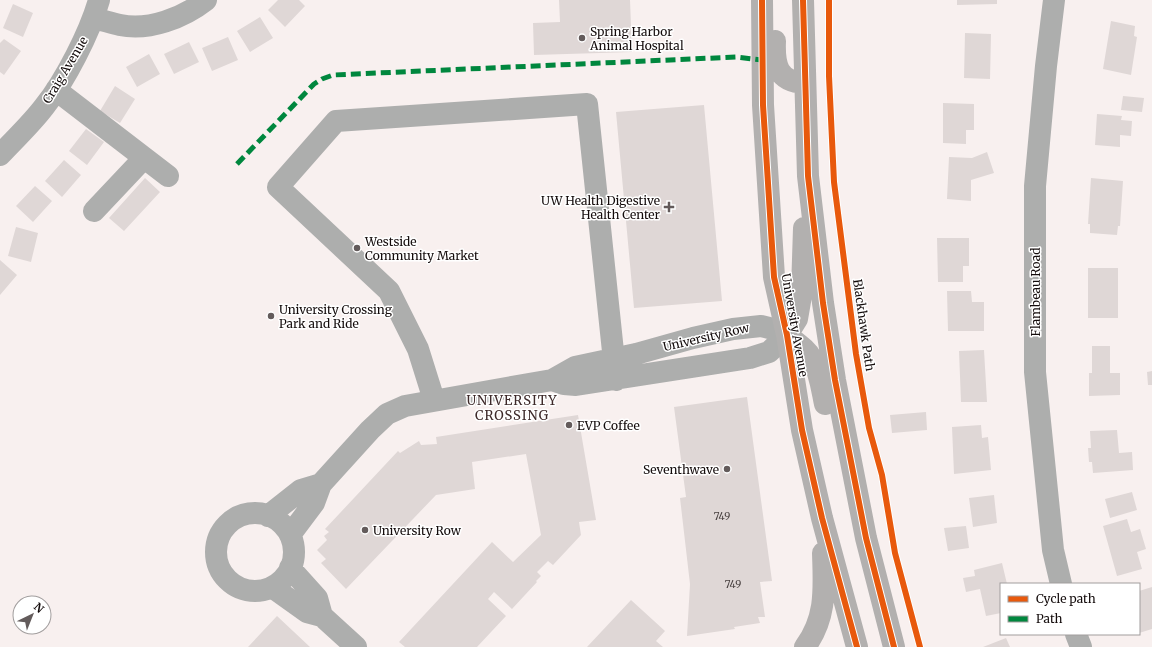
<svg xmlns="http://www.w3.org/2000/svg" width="1152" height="647" font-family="Merriweather,serif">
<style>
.building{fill:#dfd7d6}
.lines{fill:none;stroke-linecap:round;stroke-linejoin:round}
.minor{stroke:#adaead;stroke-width:22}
.major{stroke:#b2b0af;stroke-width:22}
.quiet{stroke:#00873e;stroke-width:5;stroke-dasharray:10 5;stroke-linecap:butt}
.cycleway-casing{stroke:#fff;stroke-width:8}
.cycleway{stroke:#e8590c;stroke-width:6}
.poi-dot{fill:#635b5b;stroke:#fff;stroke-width:1.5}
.labels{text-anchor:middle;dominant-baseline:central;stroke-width:3;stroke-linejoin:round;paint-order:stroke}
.number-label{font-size:10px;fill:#484040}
.poi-label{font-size:12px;fill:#130b0b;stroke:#fff;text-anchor:start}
.street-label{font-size:12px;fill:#130b0b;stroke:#fff}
.neighbourhood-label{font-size:13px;letter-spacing:1px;fill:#3d2929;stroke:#fff}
</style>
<rect width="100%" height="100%" fill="#f8f0ef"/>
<path class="building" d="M278 0H299L305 6 285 27 268 10Z
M559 0H630L632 52 534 55 533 23 560 22Z
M957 0H997V4L957 5Z
M13 4 33 13 23 37 3 28Z
M260 17 273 38 250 52 237 31Z
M1111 21 1135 26 1134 36 1137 37 1131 75 1103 69Z
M965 33 991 34 990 79 964 78Z
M228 37 238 60 212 71 202 48Z
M4 39 21 51 4 75 0 72V43Z
M189 42 199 62 174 74 164 54Z
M149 54 160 74 137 87 126 67Z
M115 86 135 99 120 123 100 111Z
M1123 96 1144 98 1142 112 1121 110Z
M943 103 974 104V130H966V144L943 143Z
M704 105 722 301 634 308 616 112Z
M1097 114 1122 116 1121 120 1132 121 1131 136 1120 135V147L1095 145Z
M86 129 104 142 87 165 69 151Z
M987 152 994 173 971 180V201L947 199 949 157 972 158Z
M64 160 81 175 62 197 45 181Z
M145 178 160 192 124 231 109 218Z
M1091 178 1123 181 1120 226H1118L1117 235 1090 233V224H1088Z
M35 186 52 201 33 222 16 206Z
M16 227 38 233 31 262 8 256Z
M937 238H969V266H963V282H938Z
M0 260 17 275 0 295Z
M1088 268H1118V318H1088Z
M947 291H971L972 302H984V331H948Z
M1092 346H1110V373H1120V395L1089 396V373H1092Z
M984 350 987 402H961L959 351Z
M1152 371V385H1148L1147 372Z
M747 397 772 581 760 582 765 617H758L760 623 734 627 735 629 687 636 690 584 680 498 686 497 674 407Z
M926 412 927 430 892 433 890 415Z
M578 415 596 520 579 522 581 535 553 565 548 561 537 572 541 576 536 581 537 582 512 609 494 592 488 599 506 616 477 647H405L399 642 492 542 513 562 541 535 526 454 472 462 475 489 436 495 346 589 321 563 326 559 317 550 327 540 324 536 329 532 325 529 398 451 400 453 419 441 421 445 437 444 436 437Z
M981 425 982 438 988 437 991 470 954 474 952 427Z
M1117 430 1119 453 1132 452 1133 470 1093 473 1092 462H1089L1088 448H1091L1090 431Z
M1132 492 1137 510 1110 518 1105 499Z
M994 495 997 523 973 527 969 498Z
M1127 519 1131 532 1140 529 1146 549 1137 552 1142 569 1117 576 1103 526Z
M966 526 969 548 948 551 944 528Z
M1002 563 1007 584H1001V613L986 616 980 589 966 592 963 578 975 576 974 570Z
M1152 587V629L1139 633V591Z
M631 600 665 631 656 641 663 647H587Z
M277 616 310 647H248Z
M1006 638 1010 647H983Z"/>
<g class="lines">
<path class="minor" d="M1054 0 1046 66 1035 186V372L1053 550 1061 584
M93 18C102 20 111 23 120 25 149 31 183 18 206 0
M56 90 168 176
M0 155C15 139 31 124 44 107 65 81 90 32 99 0
M94 211 144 158
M434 400 418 349 389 291 278 187 336 121 587 104 616 380
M216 552a39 39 0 1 1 78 0a39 39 0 1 1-78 0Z
M268 516 301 490 321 484
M290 535 314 503 321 484 370 430 387 414 405 406 552 380 575 367 636 354 693 338 733 329 761 326 773 329 787 335 769 352 750 358 576 385 564 384 552 380
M290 568 317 598 322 616
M272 587 307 612 322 616 356 647
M1076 634 1081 647"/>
<path class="major" d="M762 0 763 105 774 277 787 335 802 430 822 518 857 647
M803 0 808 176 823 303 835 380 866 538 894 647
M775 41C774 64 777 82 805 83
M787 335C795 342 807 349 812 359 820 372 822 390 825 404
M787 335 797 319 802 290 804 228
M805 647C827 617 824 588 823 553"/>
<path class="quiet" d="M237 164 314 84 322 79 333 75 736 57 762 60"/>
<g class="cycleway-casing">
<path id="cycleway" d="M762 0 763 105 774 277 787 335 802 430 822 518 857 647
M803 0 808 176 823 303 835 380 866 538 894 647
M829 0V76L834 182 856 354 869 428 882 475 895 553 920 647"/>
</g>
<use href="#cycleway" class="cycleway"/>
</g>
<g class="poi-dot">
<circle cx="582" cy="38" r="4"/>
<path d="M667 201h4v4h4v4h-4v4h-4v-4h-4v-4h4z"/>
<circle cx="357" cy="248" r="4"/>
<circle cx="271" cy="316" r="4"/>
<circle cx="569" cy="425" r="4"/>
<circle cx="727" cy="469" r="4"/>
<circle cx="365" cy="530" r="4"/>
</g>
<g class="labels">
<g class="number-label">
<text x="722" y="516">749</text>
<text x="733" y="584">749</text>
</g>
<g class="poi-label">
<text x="590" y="31">Spring Harbor<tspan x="590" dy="14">Animal Hospital</tspan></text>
<text x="660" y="200" text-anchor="end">UW Health Digestive<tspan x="660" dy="14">Health Center</tspan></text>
<text x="365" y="241">Westside<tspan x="365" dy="14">Community Market</tspan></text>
<text x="279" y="309">University Crossing<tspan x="279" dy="14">Park and Ride</tspan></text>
<text x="577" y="425">EVP Coffee</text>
<text x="719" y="469" text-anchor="end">Seventhwave</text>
<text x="373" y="530">University Row</text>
</g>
<g class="street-label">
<text transform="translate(65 70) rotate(-59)">Craig Avenue</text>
<text transform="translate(1035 292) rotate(-90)">Flambeau Road</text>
<text transform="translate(795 325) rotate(80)">University Avenue</text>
<text transform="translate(864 325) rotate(82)">Blackhawk Path</text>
<text transform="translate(706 337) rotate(-13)">University Row</text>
</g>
<g class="neighbourhood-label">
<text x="512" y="400">UNIVERSITY<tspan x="512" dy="15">CROSSING</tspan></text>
</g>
</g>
<rect x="1000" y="583" width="140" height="52" fill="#ffffff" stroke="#a19d9d"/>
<rect x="1008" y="596" width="20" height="6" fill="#e8590c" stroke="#a19d9d"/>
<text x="1036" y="603" font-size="12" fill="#130b0b">Cycle path</text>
<rect x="1008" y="616" width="20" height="6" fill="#00873e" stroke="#a19d9d"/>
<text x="1036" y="623" font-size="12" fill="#130b0b">Path</text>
<g transform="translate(32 615) rotate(43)"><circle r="19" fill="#ffffff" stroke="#a19d9d"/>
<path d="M0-3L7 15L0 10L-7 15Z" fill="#635b5b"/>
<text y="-6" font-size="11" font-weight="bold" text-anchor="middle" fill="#130b0b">N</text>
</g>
</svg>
